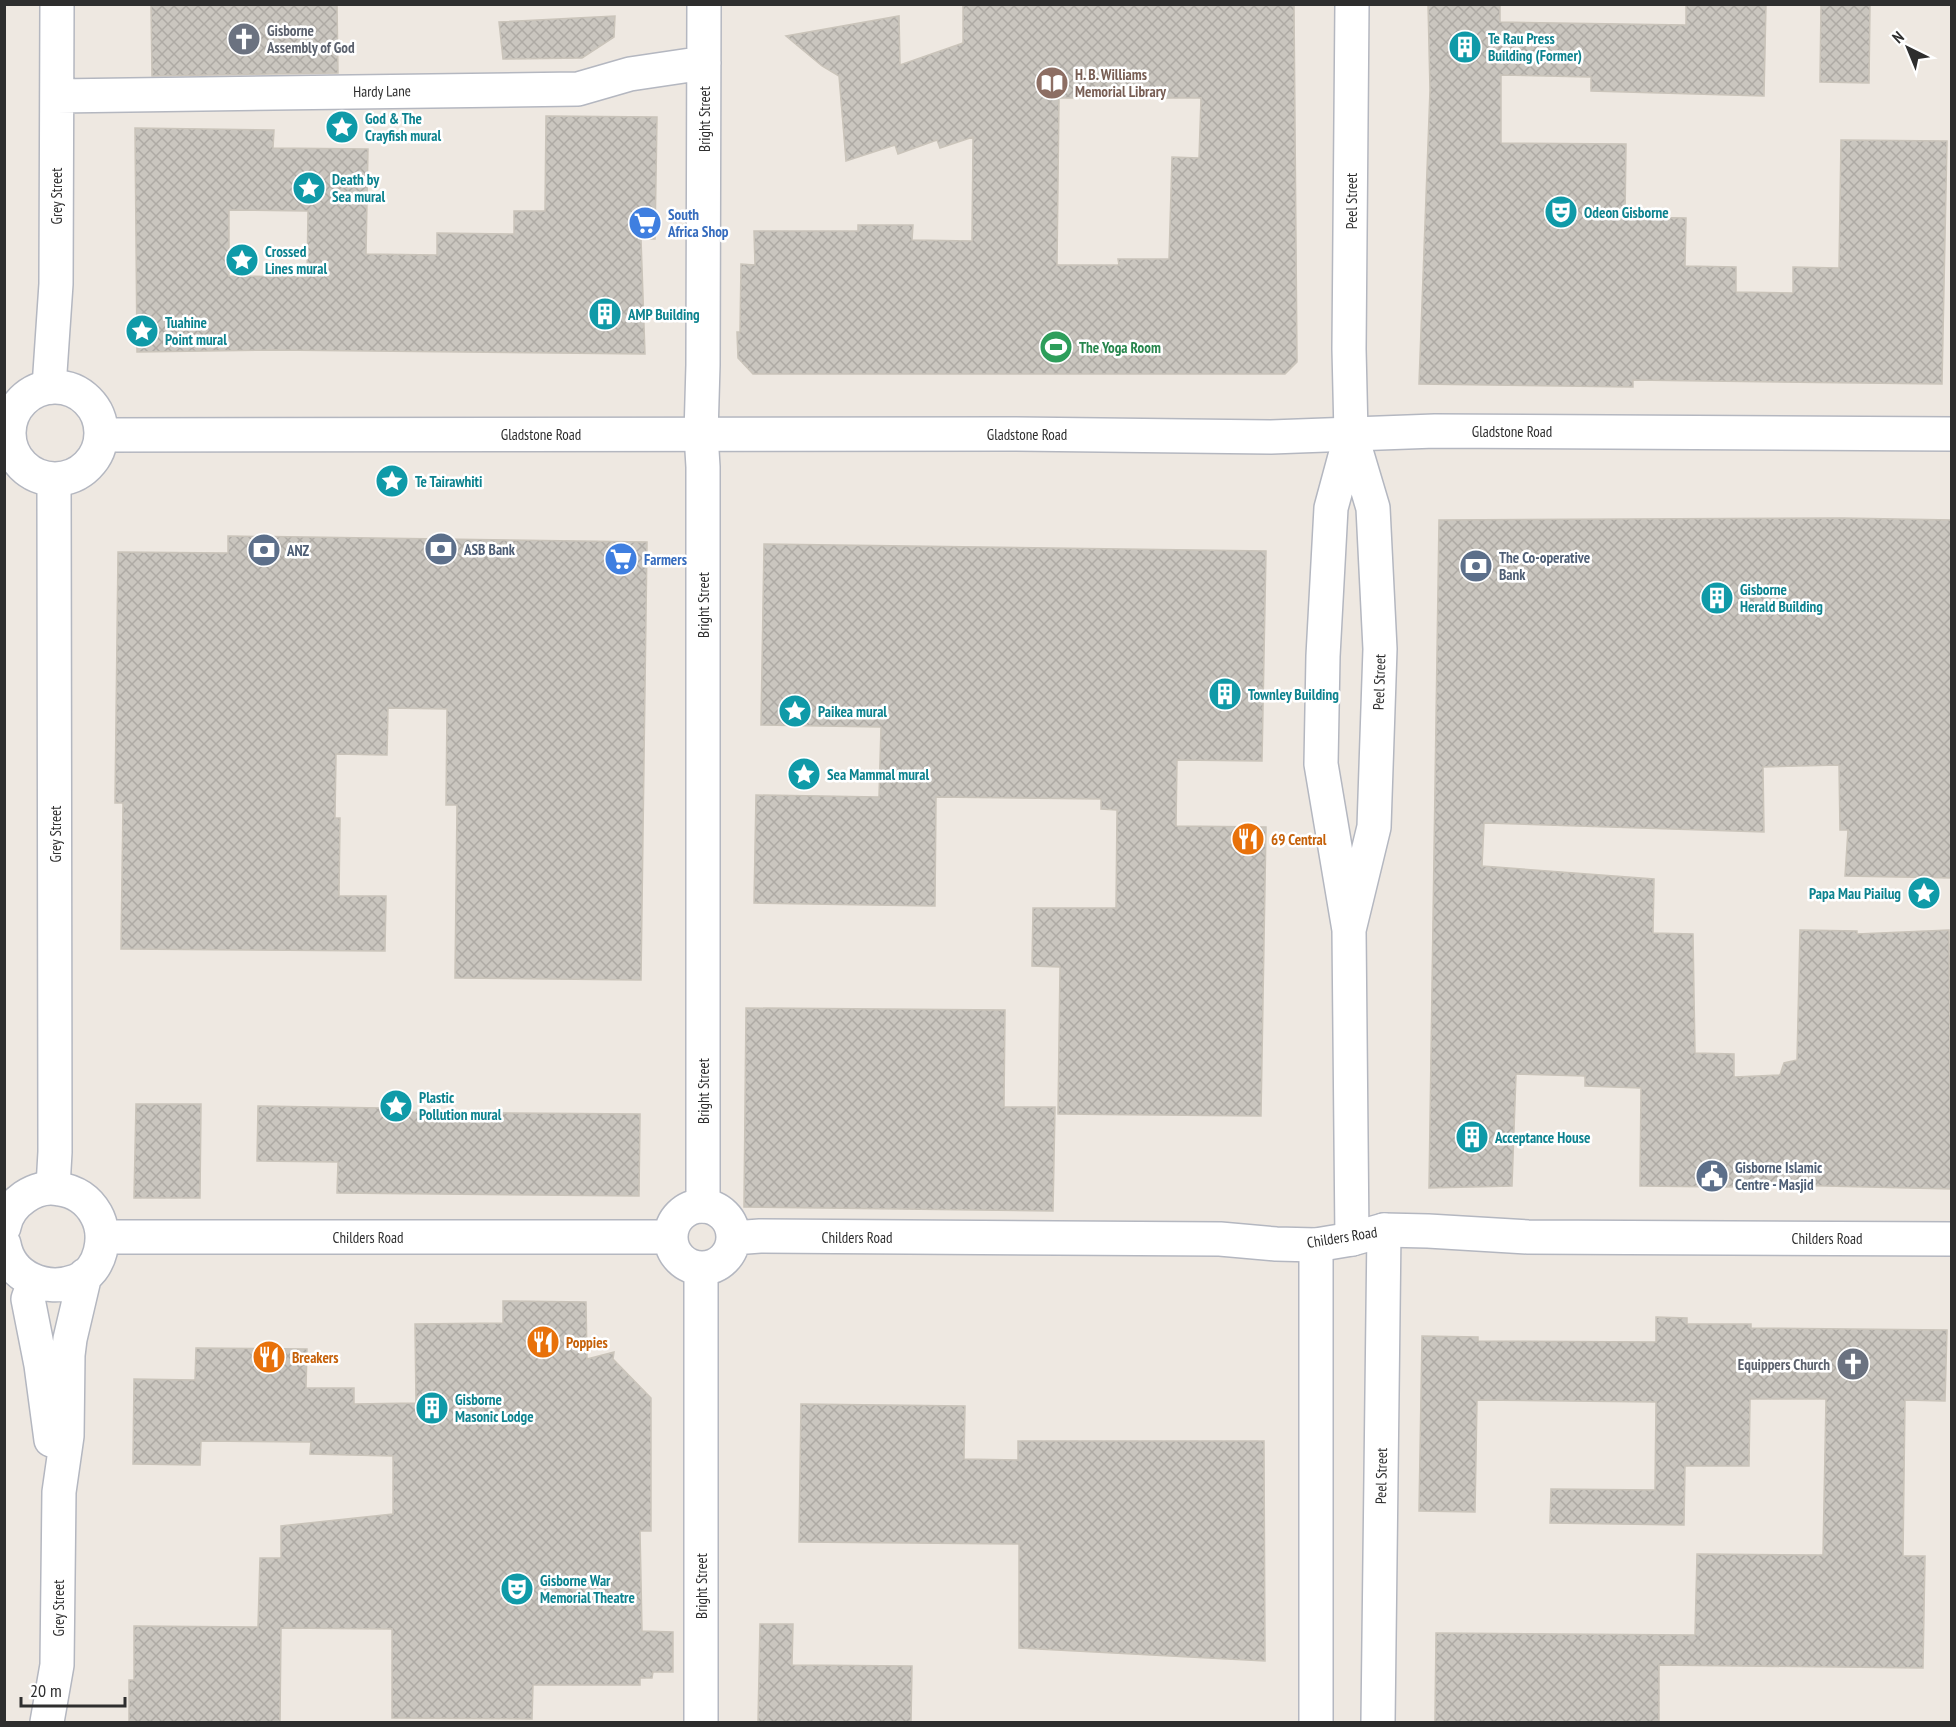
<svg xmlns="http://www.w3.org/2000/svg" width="1956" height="1727" font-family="'PT Sans Narrow',sans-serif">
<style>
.building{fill:url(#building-cross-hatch);stroke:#cac4ba;stroke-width:1.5;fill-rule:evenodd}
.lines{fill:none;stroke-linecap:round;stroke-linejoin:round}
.street-casing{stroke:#b4b7c0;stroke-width:36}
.secondary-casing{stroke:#b4b7c0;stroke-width:36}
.street{stroke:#fff;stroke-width:33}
.secondary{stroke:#fff;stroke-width:33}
.labels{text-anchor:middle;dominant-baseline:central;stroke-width:5;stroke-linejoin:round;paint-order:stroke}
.worship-label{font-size:15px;font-weight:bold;fill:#5b616d;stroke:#fff;text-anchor:start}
.culture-label{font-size:15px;font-weight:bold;fill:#0d838f;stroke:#fff;text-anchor:start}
.education-label{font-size:15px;font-weight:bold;fill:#785e54;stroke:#fff;text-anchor:start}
.street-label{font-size:15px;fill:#2e2e2e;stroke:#fff}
.shop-label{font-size:15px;font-weight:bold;fill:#366cbe;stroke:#fff;text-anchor:start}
.leisure-label{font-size:15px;font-weight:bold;fill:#27864d;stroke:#fff;text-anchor:start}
.service-label{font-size:15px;font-weight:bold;fill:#4e5e75;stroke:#fff;text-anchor:start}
.food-label{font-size:15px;font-weight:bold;fill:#c56008;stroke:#fff;text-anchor:start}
</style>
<defs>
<pattern id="building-cross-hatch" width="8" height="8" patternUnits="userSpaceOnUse" patternTransform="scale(1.5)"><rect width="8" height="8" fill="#cac6bf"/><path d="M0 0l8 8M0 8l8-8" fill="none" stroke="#aeaaa4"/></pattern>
</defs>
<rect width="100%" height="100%" fill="#eee8e1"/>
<path class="building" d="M151 4H337L338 73 152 76Z
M963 4H1294L1297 362 1285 374H753L738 358 737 332H740L741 264 755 265 754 231H858V225H913L912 240 972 241 973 137 940 148 937 140 898 154 895 145 846 161 839 76 822 66 786 36 899 16 900 65 963 43ZM1059 98H1201L1199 158 1172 157 1169 259H1118L1119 265H1057Z
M1428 4H1500V22L1686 25V4H1766L1764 96 1591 91V77L1501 75V143L1626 144 1625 217 1686 218 1685 266 1736 267V292L1793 293V267L1839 268 1841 140 1947 141 1942 384 1633 380V387L1419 384 1430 90Z
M1821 4H1870L1869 83 1820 82Z
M615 16 614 37 582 58 503 59 499 22Z
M546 116 657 117 655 239H641L645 354 275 350 137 352 135 128 274 130 273 148 368 149 366 254 437 255V233L514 234V211H545ZM229 210 308 211 307 277 229 276Z
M1842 518 1952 520V878L1845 876 1848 830H1840L1839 765 1763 767 1764 832 1484 823 1482 866 1654 879 1653 933 1693 934 1695 1053 1734 1054V1077L1780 1075 1784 1063 1797 1060 1800 930 1857 931V934L1949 930 1951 1189 1784 1185 1726 1187 1640 1186 1641 1088 1585 1086V1076L1516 1074 1512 1186 1429 1188 1439 520Z
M228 536 647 542 641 980 455 978 457 805H446L447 709 388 708 387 755 336 754 335 818H340L339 896H386L385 951 121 949 123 803H115L118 552 228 553Z
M764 544 1266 551 1262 761 1177 760 1176 826 1266 827 1261 1116 1058 1114 1060 967 1032 966 1033 908H1116L1117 810 1101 809V799L936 797 935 906 754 903 756 795 879 797 881 727 761 725Z
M746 1008 1005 1010 1004 1107H1055L1053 1211 744 1207Z
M136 1104H201L200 1198H134Z
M258 1106 383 1108V1112L640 1114 639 1196 337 1193 338 1162 257 1161Z
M503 1301 586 1302 587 1359 614 1352 613 1359 651 1398V1531H640L642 1631 673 1632V1672H653L652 1678H640V1685H533L532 1719 392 1718V1629L281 1628 280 1722H129V1680H134V1626L258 1627 260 1558H281V1526L393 1514V1456L310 1454 311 1442 201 1441 200 1465 133 1464 134 1379 195 1380 196 1348 307 1349 306 1388H354V1404L416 1403 415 1324 503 1323Z
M1656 1317 1687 1318V1324H1751V1328L1947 1330 1945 1401 1905 1400 1903 1556H1925L1923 1668 1659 1665V1722H1435L1436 1633 1695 1635 1697 1554 1823 1555 1826 1399H1750L1749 1466H1685L1684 1525 1550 1523 1551 1489 1655 1490 1656 1402 1477 1400 1475 1512 1419 1511 1422 1336 1478 1337V1341L1656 1342Z
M801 1404 965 1406 964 1459 1018 1460V1441H1264L1265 1661 1019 1648V1544L799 1542Z
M760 1624H793L792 1665 912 1666 911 1722H758Z"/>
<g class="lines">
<g class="street-casing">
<path id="street" d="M57 96 578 89 630 74 704 63
M49 387 56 284 57 4
M1351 434 1331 508 1323 656 1321 764 1349 930 1352 1239
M1349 930 1374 827 1380 649 1373 508 1351 434 1349 349 1352 4
M53 1187 55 1152 54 480
M703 1206V467L701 434 703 365 704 4
M701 1722V1269
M1316 1722V1245
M1378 1722 1384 1230"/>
</g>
<g class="secondary-casing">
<path id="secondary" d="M9 433a46 46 0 1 1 92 0a46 46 0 1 1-92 0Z
M102 435 1015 434 1271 437 1435 431 1952 434
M671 1237a31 31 0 1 1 62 0a31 31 0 1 1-62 0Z
M4 1227C8 1203 36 1184 59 1189 75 1191 88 1200 96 1214 108 1235 102 1271 76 1281 46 1292 10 1278 4 1244
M102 1237H670
M733 1238 760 1236 1220 1239 1276 1244 1316 1245 1352 1239 1384 1230 1428 1231 1528 1237 1952 1239
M34 1282 28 1299 41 1365 51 1440
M47 1722 57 1665 59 1492 67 1436 68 1355 70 1339 85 1275"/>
</g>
<use href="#street" class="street"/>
<use href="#secondary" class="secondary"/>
</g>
<defs>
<g id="church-disc" transform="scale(1.725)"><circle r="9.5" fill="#6b7280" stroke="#fff"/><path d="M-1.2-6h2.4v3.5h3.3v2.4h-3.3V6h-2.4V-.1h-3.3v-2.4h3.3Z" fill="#fff"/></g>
<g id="building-disc" transform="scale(1.725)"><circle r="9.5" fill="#0f9aa8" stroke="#fff"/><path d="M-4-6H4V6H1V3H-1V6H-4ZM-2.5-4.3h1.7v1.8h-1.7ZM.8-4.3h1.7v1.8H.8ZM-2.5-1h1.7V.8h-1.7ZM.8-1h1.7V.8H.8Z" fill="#fff"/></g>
<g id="library-disc" transform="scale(1.725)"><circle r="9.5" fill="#8d6e63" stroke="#fff"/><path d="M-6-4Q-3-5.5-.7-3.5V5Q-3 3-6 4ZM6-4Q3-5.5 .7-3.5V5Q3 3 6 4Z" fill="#fff"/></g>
<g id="sight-disc" transform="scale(1.725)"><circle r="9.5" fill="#0f9aa8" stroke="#fff"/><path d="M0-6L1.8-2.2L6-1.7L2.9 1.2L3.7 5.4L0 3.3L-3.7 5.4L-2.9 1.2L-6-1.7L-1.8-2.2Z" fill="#fff"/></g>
<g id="theatre-disc" transform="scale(1.725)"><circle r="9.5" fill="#0f9aa8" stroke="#fff"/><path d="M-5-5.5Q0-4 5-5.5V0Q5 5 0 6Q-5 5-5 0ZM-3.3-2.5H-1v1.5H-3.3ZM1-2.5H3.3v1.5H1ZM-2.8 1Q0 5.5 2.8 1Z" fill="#fff"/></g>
<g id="supermarket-disc" transform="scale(1.725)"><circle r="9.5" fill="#3f7fe0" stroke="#fff"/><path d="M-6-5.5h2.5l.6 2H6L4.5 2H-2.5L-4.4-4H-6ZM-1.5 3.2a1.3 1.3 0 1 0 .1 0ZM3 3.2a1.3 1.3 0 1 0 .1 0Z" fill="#fff"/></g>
<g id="stadium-disc" transform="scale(1.725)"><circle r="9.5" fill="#2e9e5b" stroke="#fff"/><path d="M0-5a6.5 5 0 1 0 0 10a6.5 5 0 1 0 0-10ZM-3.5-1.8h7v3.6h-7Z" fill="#fff"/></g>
<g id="bank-disc" transform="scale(1.725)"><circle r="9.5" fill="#5c6f8a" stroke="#fff"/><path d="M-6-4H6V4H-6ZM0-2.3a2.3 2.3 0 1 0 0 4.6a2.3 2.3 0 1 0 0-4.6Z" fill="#fff"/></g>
<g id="restaurant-disc" transform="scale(1.725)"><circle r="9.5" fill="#e8710a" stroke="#fff"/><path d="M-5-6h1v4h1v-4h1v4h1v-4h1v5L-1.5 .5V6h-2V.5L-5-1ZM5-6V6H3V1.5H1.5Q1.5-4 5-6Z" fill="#fff"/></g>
<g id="civic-disc" transform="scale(1.725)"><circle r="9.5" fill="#5c6f8a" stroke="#fff"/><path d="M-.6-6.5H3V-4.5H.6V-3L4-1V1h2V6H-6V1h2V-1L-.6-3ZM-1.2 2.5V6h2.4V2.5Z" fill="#fff"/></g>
</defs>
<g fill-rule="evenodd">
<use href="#church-disc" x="244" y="39"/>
<use href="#building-disc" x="1465" y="47"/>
<use href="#library-disc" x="1052" y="83"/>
<use href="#sight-disc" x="342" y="127"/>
<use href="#sight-disc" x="309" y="188"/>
<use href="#theatre-disc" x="1561" y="212"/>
<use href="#supermarket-disc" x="645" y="223"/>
<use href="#sight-disc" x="242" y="260"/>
<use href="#building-disc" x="605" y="314"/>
<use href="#sight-disc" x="142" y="331"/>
<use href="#stadium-disc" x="1056" y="347"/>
<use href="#sight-disc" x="392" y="481"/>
<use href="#bank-disc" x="441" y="549"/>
<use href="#bank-disc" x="264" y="550"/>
<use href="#supermarket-disc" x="621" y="559"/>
<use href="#bank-disc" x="1476" y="566"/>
<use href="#building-disc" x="1717" y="598"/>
<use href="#building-disc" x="1225" y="694"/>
<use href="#sight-disc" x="795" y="711"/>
<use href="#sight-disc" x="804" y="774"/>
<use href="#restaurant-disc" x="1248" y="839"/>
<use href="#sight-disc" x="1924" y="893"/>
<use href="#sight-disc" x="396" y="1106"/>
<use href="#building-disc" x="1472" y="1137"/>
<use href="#civic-disc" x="1712" y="1176"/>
<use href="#restaurant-disc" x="543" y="1342"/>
<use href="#restaurant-disc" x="269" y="1357"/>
<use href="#church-disc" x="1853" y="1364"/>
<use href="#building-disc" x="432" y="1408"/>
<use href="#theatre-disc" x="517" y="1589"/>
</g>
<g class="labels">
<g class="worship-label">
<text x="267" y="30">Gisborne<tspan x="267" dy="17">Assembly of God</tspan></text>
<text x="1830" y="1364" text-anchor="end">Equippers Church</text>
</g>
<g class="culture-label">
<text x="1488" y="38">Te Rau Press<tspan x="1488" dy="17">Building (Former)</tspan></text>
<text x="365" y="118">God &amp; The<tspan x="365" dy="17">Crayfish mural</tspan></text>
<text x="332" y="179">Death by<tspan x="332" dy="17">Sea mural</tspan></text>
<text x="1584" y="212">Odeon Gisborne</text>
<text x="265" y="251">Crossed<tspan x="265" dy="17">Lines mural</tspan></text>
<text x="628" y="314">AMP Building</text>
<text x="165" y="322">Tuahine<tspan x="165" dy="17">Point mural</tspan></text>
<text x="415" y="481">Te Tairawhiti</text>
<text x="1740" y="589">Gisborne<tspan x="1740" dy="17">Herald Building</tspan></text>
<text x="1248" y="694">Townley Building</text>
<text x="818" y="711">Paikea mural</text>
<text x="827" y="774">Sea Mammal mural</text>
<text x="1901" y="893" text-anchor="end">Papa Mau Piailug</text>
<text x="419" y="1097">Plastic<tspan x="419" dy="17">Pollution mural</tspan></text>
<text x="1495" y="1137">Acceptance House</text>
<text x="455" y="1399">Gisborne<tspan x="455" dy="17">Masonic Lodge</tspan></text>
<text x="540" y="1580">Gisborne War<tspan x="540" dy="17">Memorial Theatre</tspan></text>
</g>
<g class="education-label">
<text x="1075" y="74">H. B. Williams<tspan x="1075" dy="17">Memorial Library</tspan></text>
</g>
<g class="street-label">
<text transform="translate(382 91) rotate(-1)">Hardy Lane</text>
<text transform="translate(704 119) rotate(-90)">Bright Street</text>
<text transform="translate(56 196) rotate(-90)">Grey Street</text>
<text transform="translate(1351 201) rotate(-90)">Peel Street</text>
<text x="1512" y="431">Gladstone Road</text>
<text x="541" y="434">Gladstone Road</text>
<text x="1027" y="434">Gladstone Road</text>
<text transform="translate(703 605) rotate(-90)">Bright Street</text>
<text transform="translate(1379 682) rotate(-88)">Peel Street</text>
<text transform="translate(55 834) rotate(-90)">Grey Street</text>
<text transform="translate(703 1091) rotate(-90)">Bright Street</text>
<text x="368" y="1237">Childers Road</text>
<text x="857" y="1237">Childers Road</text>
<text transform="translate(1342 1237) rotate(-9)">Childers Road</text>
<text x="1827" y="1238">Childers Road</text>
<text transform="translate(1381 1476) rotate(-89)">Peel Street</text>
<text transform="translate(701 1586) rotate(-90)">Bright Street</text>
<text transform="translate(58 1608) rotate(-90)">Grey Street</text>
</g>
<g class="shop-label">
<text x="668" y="214">South<tspan x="668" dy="17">Africa Shop</tspan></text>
<text x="644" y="559">Farmers</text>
</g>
<g class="leisure-label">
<text x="1079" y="347">The Yoga Room</text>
</g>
<g class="service-label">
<text x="464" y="549">ASB Bank</text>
<text x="287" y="550">ANZ</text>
<text x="1499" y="557">The Co-operative<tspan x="1499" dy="17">Bank</tspan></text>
<text x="1735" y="1167">Gisborne Islamic<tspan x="1735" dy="17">Centre - Masjid</tspan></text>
</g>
<g class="food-label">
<text x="1271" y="839">69 Central</text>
<text x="566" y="1342">Poppies</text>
<text x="292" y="1357">Breakers</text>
</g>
</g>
<rect width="1956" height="1727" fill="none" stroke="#2e2e2e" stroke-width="12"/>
<g transform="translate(1908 48) rotate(317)" stroke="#ffffff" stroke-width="4.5" paint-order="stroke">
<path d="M0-4.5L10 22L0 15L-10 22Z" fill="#2e2e2e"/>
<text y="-9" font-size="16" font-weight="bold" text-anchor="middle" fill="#2e2e2e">N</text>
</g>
<path d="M21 1697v9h104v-9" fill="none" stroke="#2e2e2e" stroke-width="3"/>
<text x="30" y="1697" font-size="18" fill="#2e2e2e" stroke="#ffffff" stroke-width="4.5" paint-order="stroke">20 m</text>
</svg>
